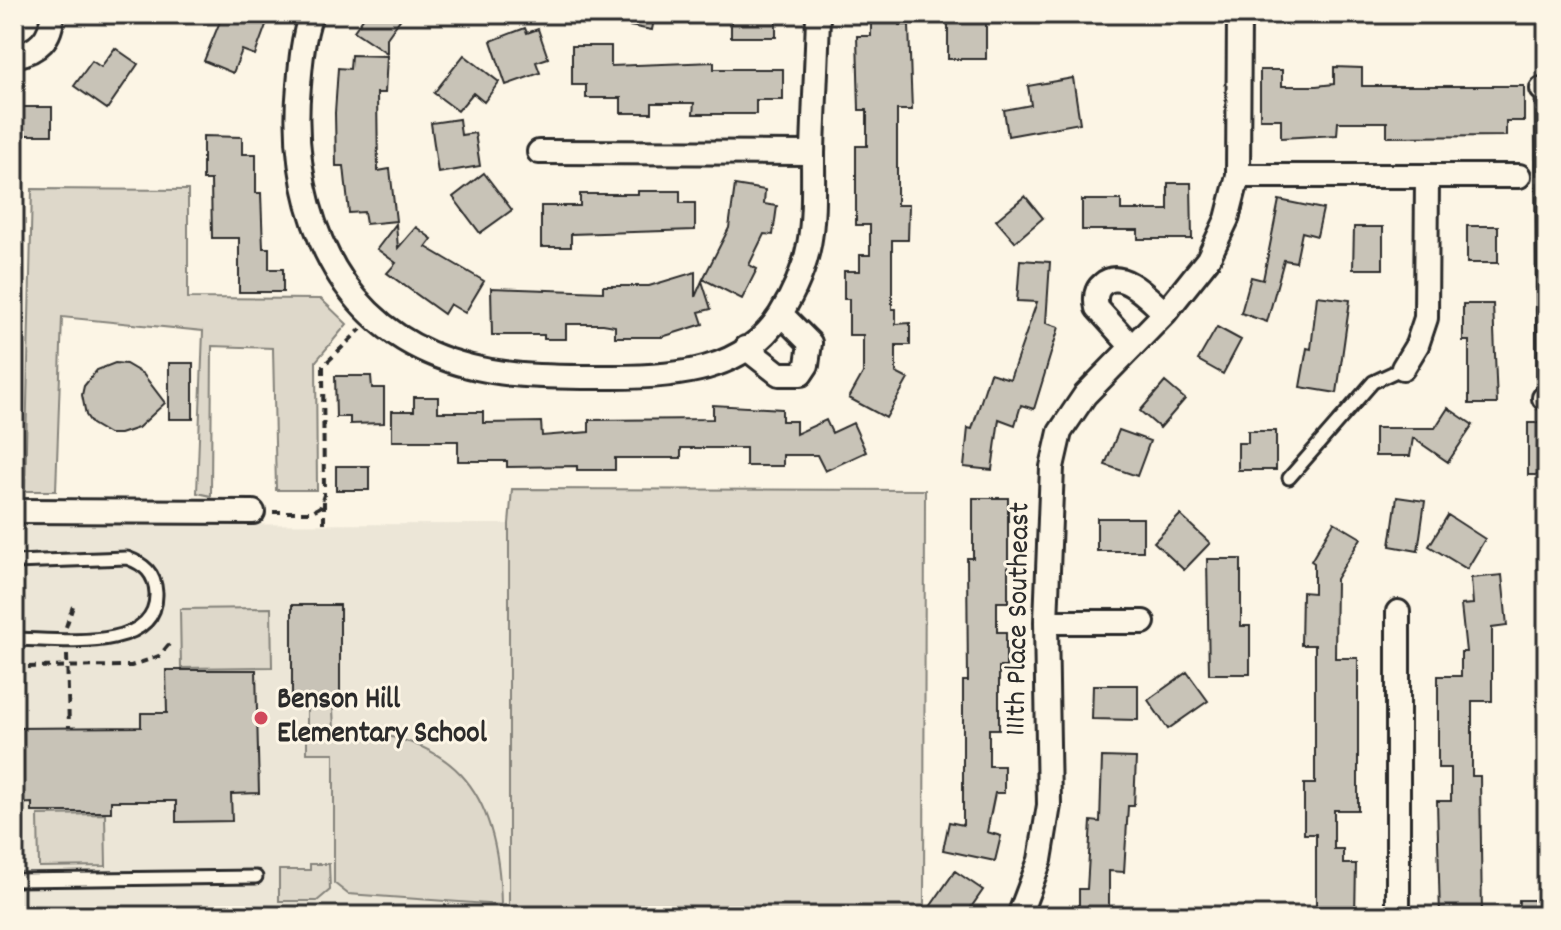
<svg xmlns="http://www.w3.org/2000/svg" width="1561" height="930" font-family="Dekko,sans-serif">
<style>
.built{fill:#ece6d7}
.green{fill:#ded8ca;stroke:#84827a;stroke-width:2}
.building{fill:#c8c3b7;stroke:#2b2b2b;stroke-width:2}
.lines{fill:none;stroke-linecap:round;stroke-linejoin:round}
.service-casing{stroke:#2b2b2b;stroke-width:17}
.minor-casing{stroke:#2b2b2b;stroke-width:28}
.path{stroke:#2b2b2b;stroke-width:4;stroke-dasharray:8 6;stroke-linecap:butt}
.service{stroke:#fcf5e5;stroke-width:11}
.minor{stroke:#fcf5e5;stroke-width:22}
.poi-dot{fill:#d1495b;stroke:#fcf5e5;stroke-width:3}
.labels{text-anchor:middle;dominant-baseline:central;stroke-width:6;stroke-linejoin:round;paint-order:stroke}
.street-label{font-size:30px;fill:#2b2b2b;stroke:#fcf5e5}
.poi-label{font-size:30px;font-weight:bold;fill:#2b2b2b;stroke:#fcf5e5;text-anchor:start}
</style>
<rect width="100%" height="100%" fill="#fcf5e5"/>
<filter id="ink" filterUnits="userSpaceOnUse"><feTurbulence type="fractalNoise" baseFrequency=".0125" numOctaves="2"/><feDisplacementMap in="SourceGraphic" scale="16" xChannelSelector="R" yChannelSelector="G"/><feConvolveMatrix kernelMatrix="1 2 1 2 8 2 1 2 1" color-interpolation-filters="sRGB"/></filter>
<g filter="url(#ink)">
<path class="built" d="M509 524V916H14V525Z"/>
<path class="green" d="M32 189 188 190V298L321 299 347 324 316 361 317 490H276L273 348 212 346 211 496 197 493 203 331 62 317 56 491H25Z
M512 489 925 490 924 916H372L509 911V524Z
M271 608 272 667 181 668 180 609Z
M307 708H333L334 730C453 733 499 788 501 905L348 894 334 883V753H307Z
M105 814 106 866 39 867 38 815Z
M310 864H329L330 890 317 901H279V870H310Z"/>
<path class="building" d="M223 14H270L255 55 242 50 233 73 204 61Z
M366 14H404L387 38V53L354 31Z
M608 14H655L652 30 607 22Z
M731 14H776V37H731Z
M871 14H899V25H909L911 84 912 110H897V205H909L908 240H892V309H896V324L910 323V345H896V373L908 379 886 418 849 398 863 373V335H849V299H844V271H860V255H870V225H856V146H867V110H859L857 36H871Z
M948 17H986V59H948Z
M525 28 527 33 538 29 548 58 536 62 540 73 506 85 491 41Z
M572 46H611V66L714 62V69H783V100H756V114H693L694 103H652V113H621V98H586V85H572Z
M115 48 138 64 107 109 74 86 92 61 101 67Z
M351 55 387 56 385 93H377L378 171 390 169 396 221 366 224 364 212 349 213 344 166H336L335 113 338 68 350 69Z
M464 55 499 82 484 102 473 93 458 111 434 93Z
M1334 67 1362 68V86H1524V121H1506V136L1387 137V122H1338L1337 135 1281 138V119H1260V70H1282V86H1316L1334 84Z
M1073 78 1080 123 1008 136 1004 110 1031 105 1028 86Z
M14 107H52V135H14Z
M459 119 461 135 475 133 480 166 438 173 431 123Z
M203 136 242 137V154H256V193H261L263 248H269V269H283V292H239V238H212L211 180H203Z
M484 173 512 210 480 233 453 197Z
M1168 183H1191L1192 239H1138V230H1082V200H1121V210H1168Z
M735 185 765 190 764 204 777 206 773 235 764 234 749 265 757 269 742 299 703 279 729 228Z
M638 191H680V203H695V230L571 234V247H541V206H580V194H638Z
M1025 196 1043 218 1015 242 996 220Z
M1279 200 1323 209 1317 236 1302 232 1296 262 1284 260 1267 322 1241 313 1251 277 1263 280Z
M396 224 398 248 416 227 432 239 426 247 484 281 465 313 450 304 444 314 387 273 396 263 377 249Z
M1467 226H1498V263H1467Z
M1354 227H1383V269H1353Z
M1020 260 1050 262 1046 323 1059 327 1034 409 1021 405 1015 425 999 419 992 470 964 467 968 428 972 429 990 373 1010 379 1037 302 1017 301Z
M695 272V297L702 281 711 309 699 312 703 324 662 337H615V326L603 324H566V339H544V335H492L491 288 603 292V286H649Z
M1317 296 1350 300 1337 393 1300 387 1307 348 1311 349Z
M1463 304H1493L1497 404H1469V341H1463Z
M1217 327 1241 340 1223 374 1198 360Z
M115 363 126 364 143 374 165 403 138 428 120 434H109L92 424 86 415 82 395 84 386 97 370Z
M169 363H193V419H169Z
M335 376H371L372 388H384V423L350 424V417H336Z
M1165 382 1185 399 1160 428 1140 411Z
M414 397H438V412H483V423L541 422 542 436 589 432V420L713 419V405L782 409V421H796V434L826 420 832 433 853 423 866 452 825 471 817 455H783V466H746V448H681V458H615V470H577V466L507 467V461H458V441H392V411H414Z
M1448 408 1473 425 1448 462 1413 438 1410 456H1375V428H1435Z
M1528 423H1547V475H1528Z
M1119 430 1150 441 1137 476 1105 465Z
M1248 431H1276V470H1238V443H1248Z
M336 466H369V490H336Z
M1397 497 1425 501 1418 551 1390 546Z
M973 498H1008V602H997V632H1006V667H999V729H989V766H1004V793H995L987 832 1001 836 995 861 943 850 949 822 963 825V681H968L967 558H973Z
M1180 515 1210 543 1184 570 1154 542Z
M1448 515 1485 539 1467 569 1429 546Z
M1097 518H1143V551H1097Z
M1334 522 1361 538 1336 579 1335 658H1358V810H1334V849H1343V864H1356L1355 916H1316V834H1304V784H1315V645H1301L1302 592 1314 593V563L1311 561Z
M1207 559H1241V626H1250V674H1209Z
M1502 575 1507 626 1492 628V701H1472V776H1480L1482 916H1440L1437 801H1451V768H1438V676H1461V652H1466L1461 605 1473 604 1471 578Z
M292 605H340V701H292Z
M166 670H256L259 793 231 794 232 821 176 822V801H111V812H32V803L14 804V728L141 727V713H167Z
M1187 672 1208 701 1168 729 1148 700Z
M1093 685H1138V720L1092 719Z
M1102 757 1136 758 1134 806H1128L1124 872 1109 871V916H1079V889H1087L1091 821 1100 822Z
M955 871 983 890 965 916H943L930 907Z
M1519 900H1547V916H1518Z"/>
<g class="lines">
<g class="service-casing">
<path id="service" d="M594 19V14
M1542 89 1544 398
M1289 478 1373 382 1403 368
M14 562 127 558C144 564 155 573 156 593 158 655 54 639 14 639
M14 880 256 877"/>
</g>
<g class="minor-casing">
<path id="minor" d="M311 14C303 37 301 60 299 85 289 190 325 308 430 353 489 379 550 377 613 377 675 377 744 372 780 315 817 256 813 219 813 153 814 107 817 60 818 14
M14 56C38 52 52 38 52 14
M1542 89H1547
M539 152 813 153
M1238 176H1519
M1132 347 1097 308C1095 299 1095 290 1103 284 1122 267 1151 301 1165 313
M746 348 779 374H801L807 365 810 343 781 314
M1403 368 1417 345 1426 318 1427 176
M1544 398H1547
M14 511 253 512
M1046 622H1143
M1019 916 1040 860 1049 805 1046 622 1052 467 1060 432 1085 395 1165 313 1208 259 1227 219 1238 176 1239 14
M1398 916V612"/>
</g>
<path class="path" d="M324 501V524
M273 512H311L320 507 324 495 323 366 361 329
M66 627 73 606
M67 655 69 727
M14 667 131 666 159 656 171 642"/>
<use href="#service" class="service"/>
<use href="#minor" class="minor"/>
</g>
</g>
<circle class="poi-dot" cx="261" cy="718" r="8"/>
<g class="labels">
<g class="street-label">
<text transform="translate(1020 619) rotate(-89)">111th Place Southeast</text>
</g>
<g class="poi-label">
<text x="277" y="701">Benson Hill<tspan x="277" dy="34">Elementary School</tspan></text>
</g>
</g>
<rect width="1561" height="930" fill="none" stroke="#fcf5e5" stroke-width="48"/>
<rect x="24" y="24" width="1513" height="882" fill="none" stroke="#2b2b2b" stroke-width="3" filter="url(#ink)"/>
</svg>
